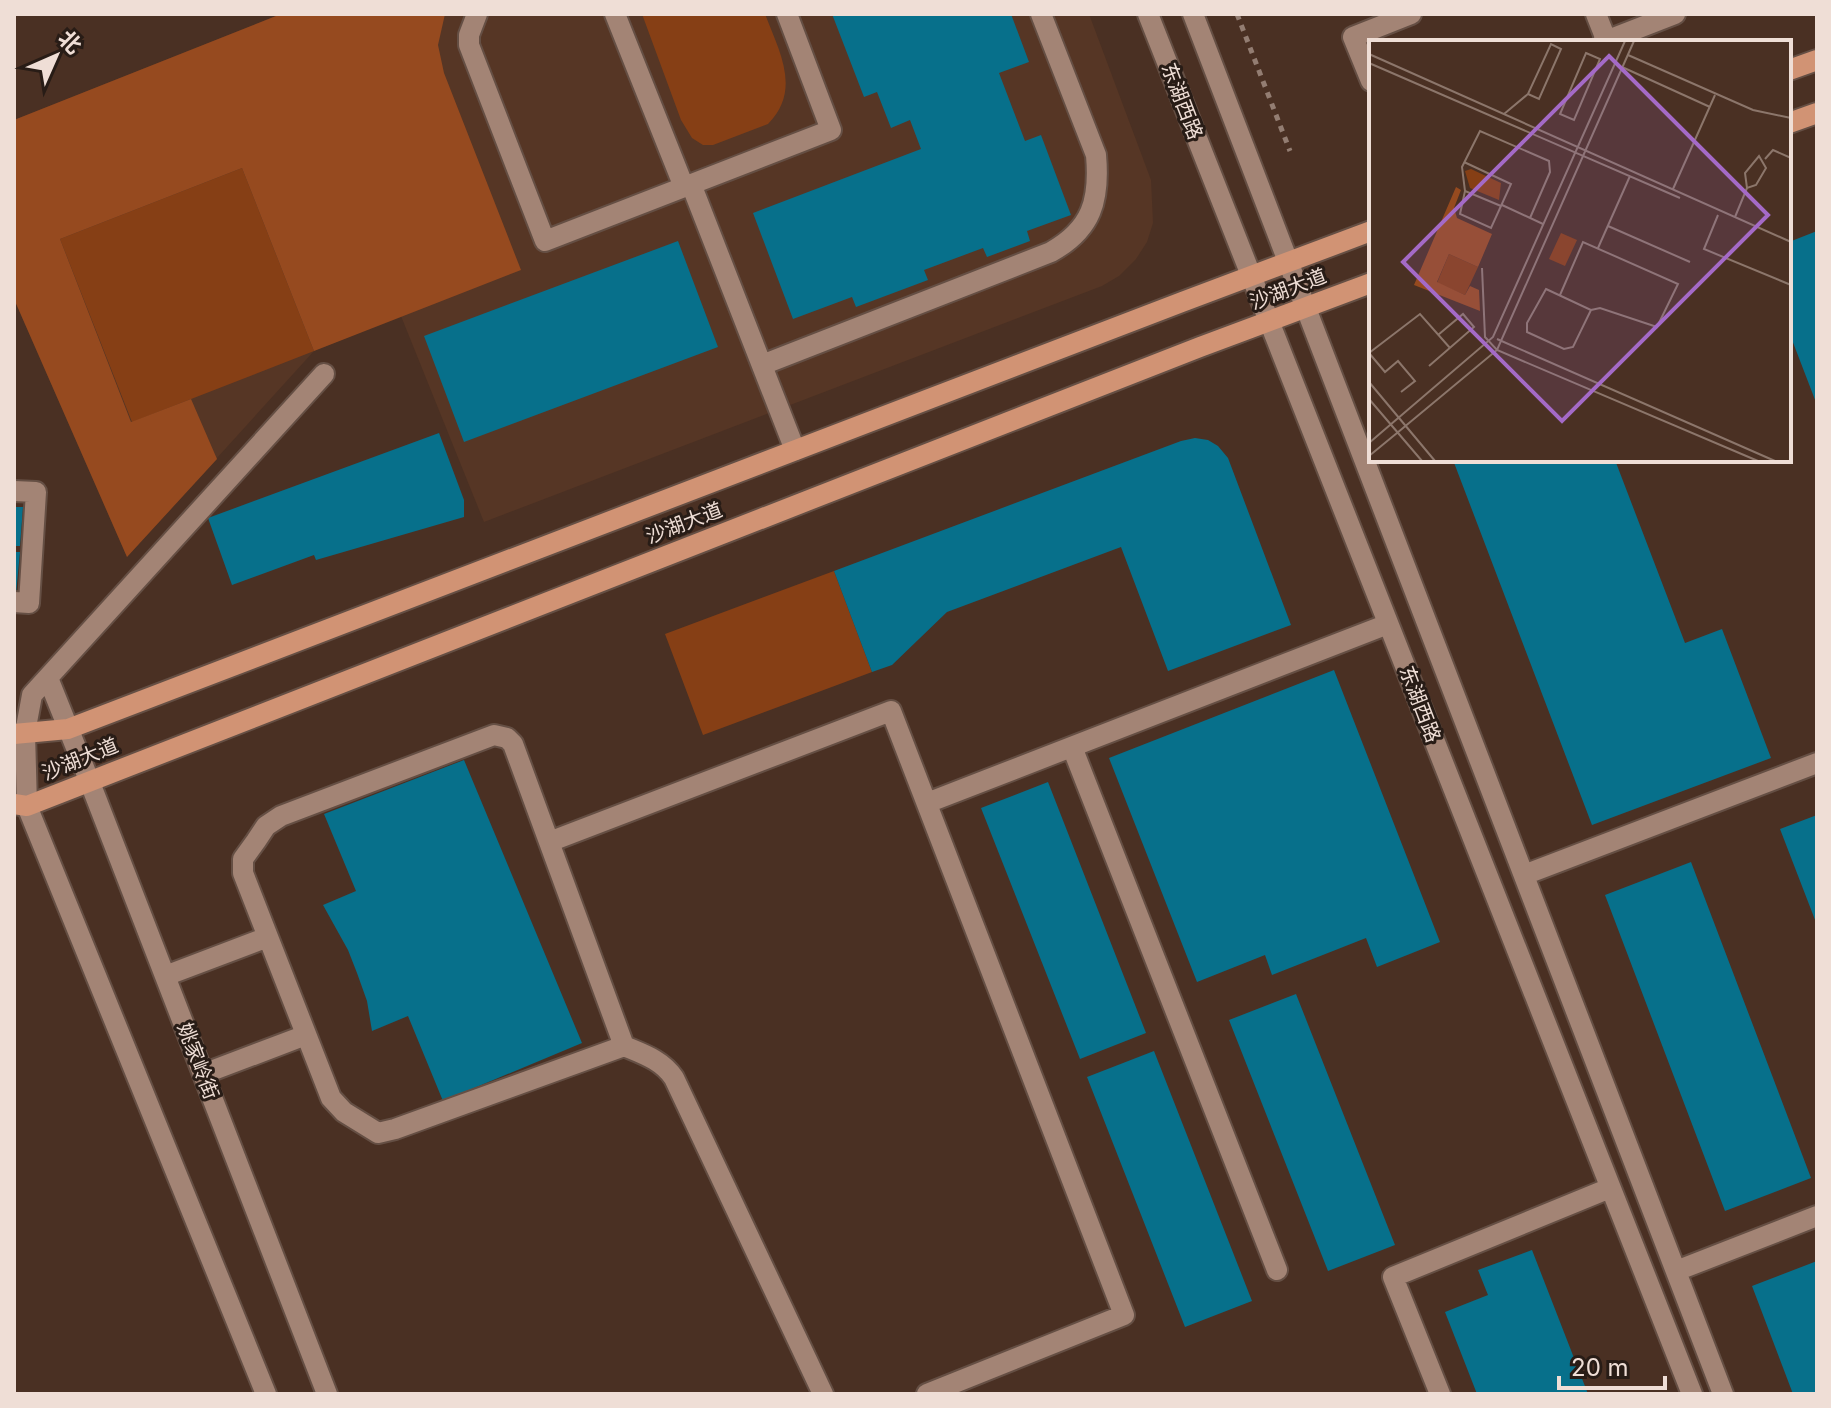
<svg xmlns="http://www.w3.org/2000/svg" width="1831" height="1408" font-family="Inter,'Noto Sans SC',sans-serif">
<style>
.built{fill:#563625}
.green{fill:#863f15}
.forest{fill:#964a1f}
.building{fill:#07708b}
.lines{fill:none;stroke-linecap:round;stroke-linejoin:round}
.minor-casing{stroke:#654f44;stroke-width:24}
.major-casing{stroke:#654f44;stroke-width:24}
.path{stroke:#937d72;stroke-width:5;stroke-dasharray:6 6;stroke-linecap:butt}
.minor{stroke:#a38475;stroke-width:20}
.major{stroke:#d19374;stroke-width:20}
.labels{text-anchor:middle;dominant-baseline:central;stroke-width:6;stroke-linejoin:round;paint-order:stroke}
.street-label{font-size:20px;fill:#efded6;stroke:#281c16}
.inset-road{fill:none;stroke:#8c766b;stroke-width:2}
.view{fill:#a46ac7;fill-opacity:0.15;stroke:#a46ac7;stroke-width:4}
.inset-edge{fill:none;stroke:#efded6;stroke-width:4}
</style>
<rect width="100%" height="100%" fill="#4a3023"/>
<path class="built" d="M281 14H1089L1151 180 1153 223 1147 242 1136 259 1119 276 1102 286 484 522 401 316 314 351 127 557 14 299V120Z"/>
<path class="green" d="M642 14H765C779 51 802 90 768 124L713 145H703L692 138 681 120Z
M242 168 314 351 132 422 60 239Z
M834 571 872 672 703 735 665 634Z"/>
<path class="forest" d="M281 14H445L438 45 444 73 521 270 314 351 242 168 60 239 131 422 191 399 217 459 127 557 14 299V120Z"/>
<path class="building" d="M832 14H1011L1029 62 999 73 1025 141 1041 135 1071 215 1027 231 1030 241 987 257 983 248 924 270 928 280 856 307 852 297 793 319 753 213 921 149 910 120 891 128 877 92 864 97Z
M1817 231V405L1789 332V242Z
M678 241 718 347 464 442 424 336Z
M439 433 464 500V517L316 560 314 555 232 585 208 518Z
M1195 438 1208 440 1218 446 1228 458 1291 625 1168 671 1121 547 947 612 892 665 872 672 834 571 1181 441Z
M1453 460H1615L1685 643 1722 629 1771 758 1592 825Z
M14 507H23L20 546H14Z
M14 552H20L16 594H14Z
M1334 670 1440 942 1377 967 1366 938 1272 975 1265 955 1197 982 1109 758Z
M464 760 582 1043 443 1101 408 1016 372 1031 367 1001 357 973 348 950 323 905 356 891 324 814Z
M1048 782 1146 1033 1080 1059 981 808Z
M1817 815V925L1780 829Z
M1691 862 1811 1178 1725 1211 1605 895Z
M1296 994 1395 1245 1328 1271 1229 1020Z
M1154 1051 1252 1301 1185 1327 1087 1077Z
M1532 1250 1588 1394H1477L1445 1312 1488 1295 1478 1270Z
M1817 1261V1394H1793L1752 1286Z"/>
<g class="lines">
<g class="minor-casing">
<path id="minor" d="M477 14 469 35V45L545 241 831 130 787 14
M615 14 684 187
M1148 14 1692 1394
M1193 14 1723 1394
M1596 14 1607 42
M1603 42 1675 14
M1371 81 1353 37 1411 14
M691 184 795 450
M762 365 1051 252C1092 229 1100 200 1096 155L1041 14
M14 491 36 492 29 603 14 602
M48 678 89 780 327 1394
M494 735 507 738 513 744 624 1046 395 1129 378 1133 344 1112 331 1098 243 873V859L256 841 266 826 281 816Z
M1072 747 1277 1270
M927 803 1388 624
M549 842 891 711 1124 1315 927 1394
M1524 875 1817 763
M165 976 268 937
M624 1046C643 1054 662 1060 674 1078L823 1394
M203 1074 306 1035
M1676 1271 1817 1216
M266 1394 27 806 25 733 32 695 324 374
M1440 1394 1393 1277 1610 1188"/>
</g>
<g class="major-casing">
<path id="major" d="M1789 70 1817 60
M1789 123 1817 113
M14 734 68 729 1182 302 1371 231
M14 804 27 806 1200 347 1371 283"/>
</g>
<path class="path" d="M1237 14 1290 151"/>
<use href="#minor" class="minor"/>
<use href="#major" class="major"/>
</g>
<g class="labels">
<g class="street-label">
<text transform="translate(1182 101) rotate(69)">东湖西路</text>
<text transform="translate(1288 289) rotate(-21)">沙湖大道</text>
<text transform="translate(684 523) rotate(-21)">沙湖大道</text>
<text transform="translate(1420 704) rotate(69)">东湖西路</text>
<text transform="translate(80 759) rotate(-22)">沙湖大道</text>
<text transform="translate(198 1061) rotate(69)">姚家岭街</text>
</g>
</g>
<g transform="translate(1369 40)">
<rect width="422" height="422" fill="#4a3023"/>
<path d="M102 129 132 143 130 160 101 148 96 131ZM192 193 208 200 196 226 180 219ZM80 214 109 227 96 255 68 243Z" fill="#863f15"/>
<path d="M87 147 92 150 85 168 88 178 123 194 109 227 80 214 68 242 96 255 101 246 110 250 111 271 45 245Z" fill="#964a1f"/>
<path class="inset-road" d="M217 13 231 19 205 80 191 74ZM0 14 422 202M259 15 384 70 422 78M0 23 311 158M253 27 341 67M135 74 159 54 182 4 192 9 170 59 159 54M390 116 397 128 387 145 378 148 376 133ZM396 119 404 110 422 118M95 122 142 144 122 188 91 174 96 151M304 149 346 55M133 165 174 184M132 166 96 151 93 127 111 91 180 121 181 132 161 178M349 175 335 209 422 245M366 177 378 148M239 186 321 222M229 208 261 136M113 228 116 297 128 310 389 421M177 249 222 270 204 307 195 309 158 292V283ZM191 255 214 202 309 244 288 287 231 268 222 270M128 299 406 421M0 313 51 274 81 308M0 313 16 332 29 321 46 341 32 352M60 326 105 287 94 274 69 295M0 342 66 421M0 359 53 421M21 385 124 297 256 1M28 393 128 310 265 1M0 403 21 385M0 416 28 393"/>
<path class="view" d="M240 16 399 175 193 381 34 222Z"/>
<rect width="422" height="422" class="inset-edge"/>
</g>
<rect width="1831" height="1408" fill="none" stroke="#efded6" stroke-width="32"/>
<g transform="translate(56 56) rotate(45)" stroke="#281c16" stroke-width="6" paint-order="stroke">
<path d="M0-6L14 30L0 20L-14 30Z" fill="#efded6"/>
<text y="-12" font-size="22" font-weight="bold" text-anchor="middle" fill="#efded6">北</text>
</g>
<path d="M1559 1376v12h106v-12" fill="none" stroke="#efded6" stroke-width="4"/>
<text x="1571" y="1376" font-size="24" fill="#efded6" stroke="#281c16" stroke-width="6" paint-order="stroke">20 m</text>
</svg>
